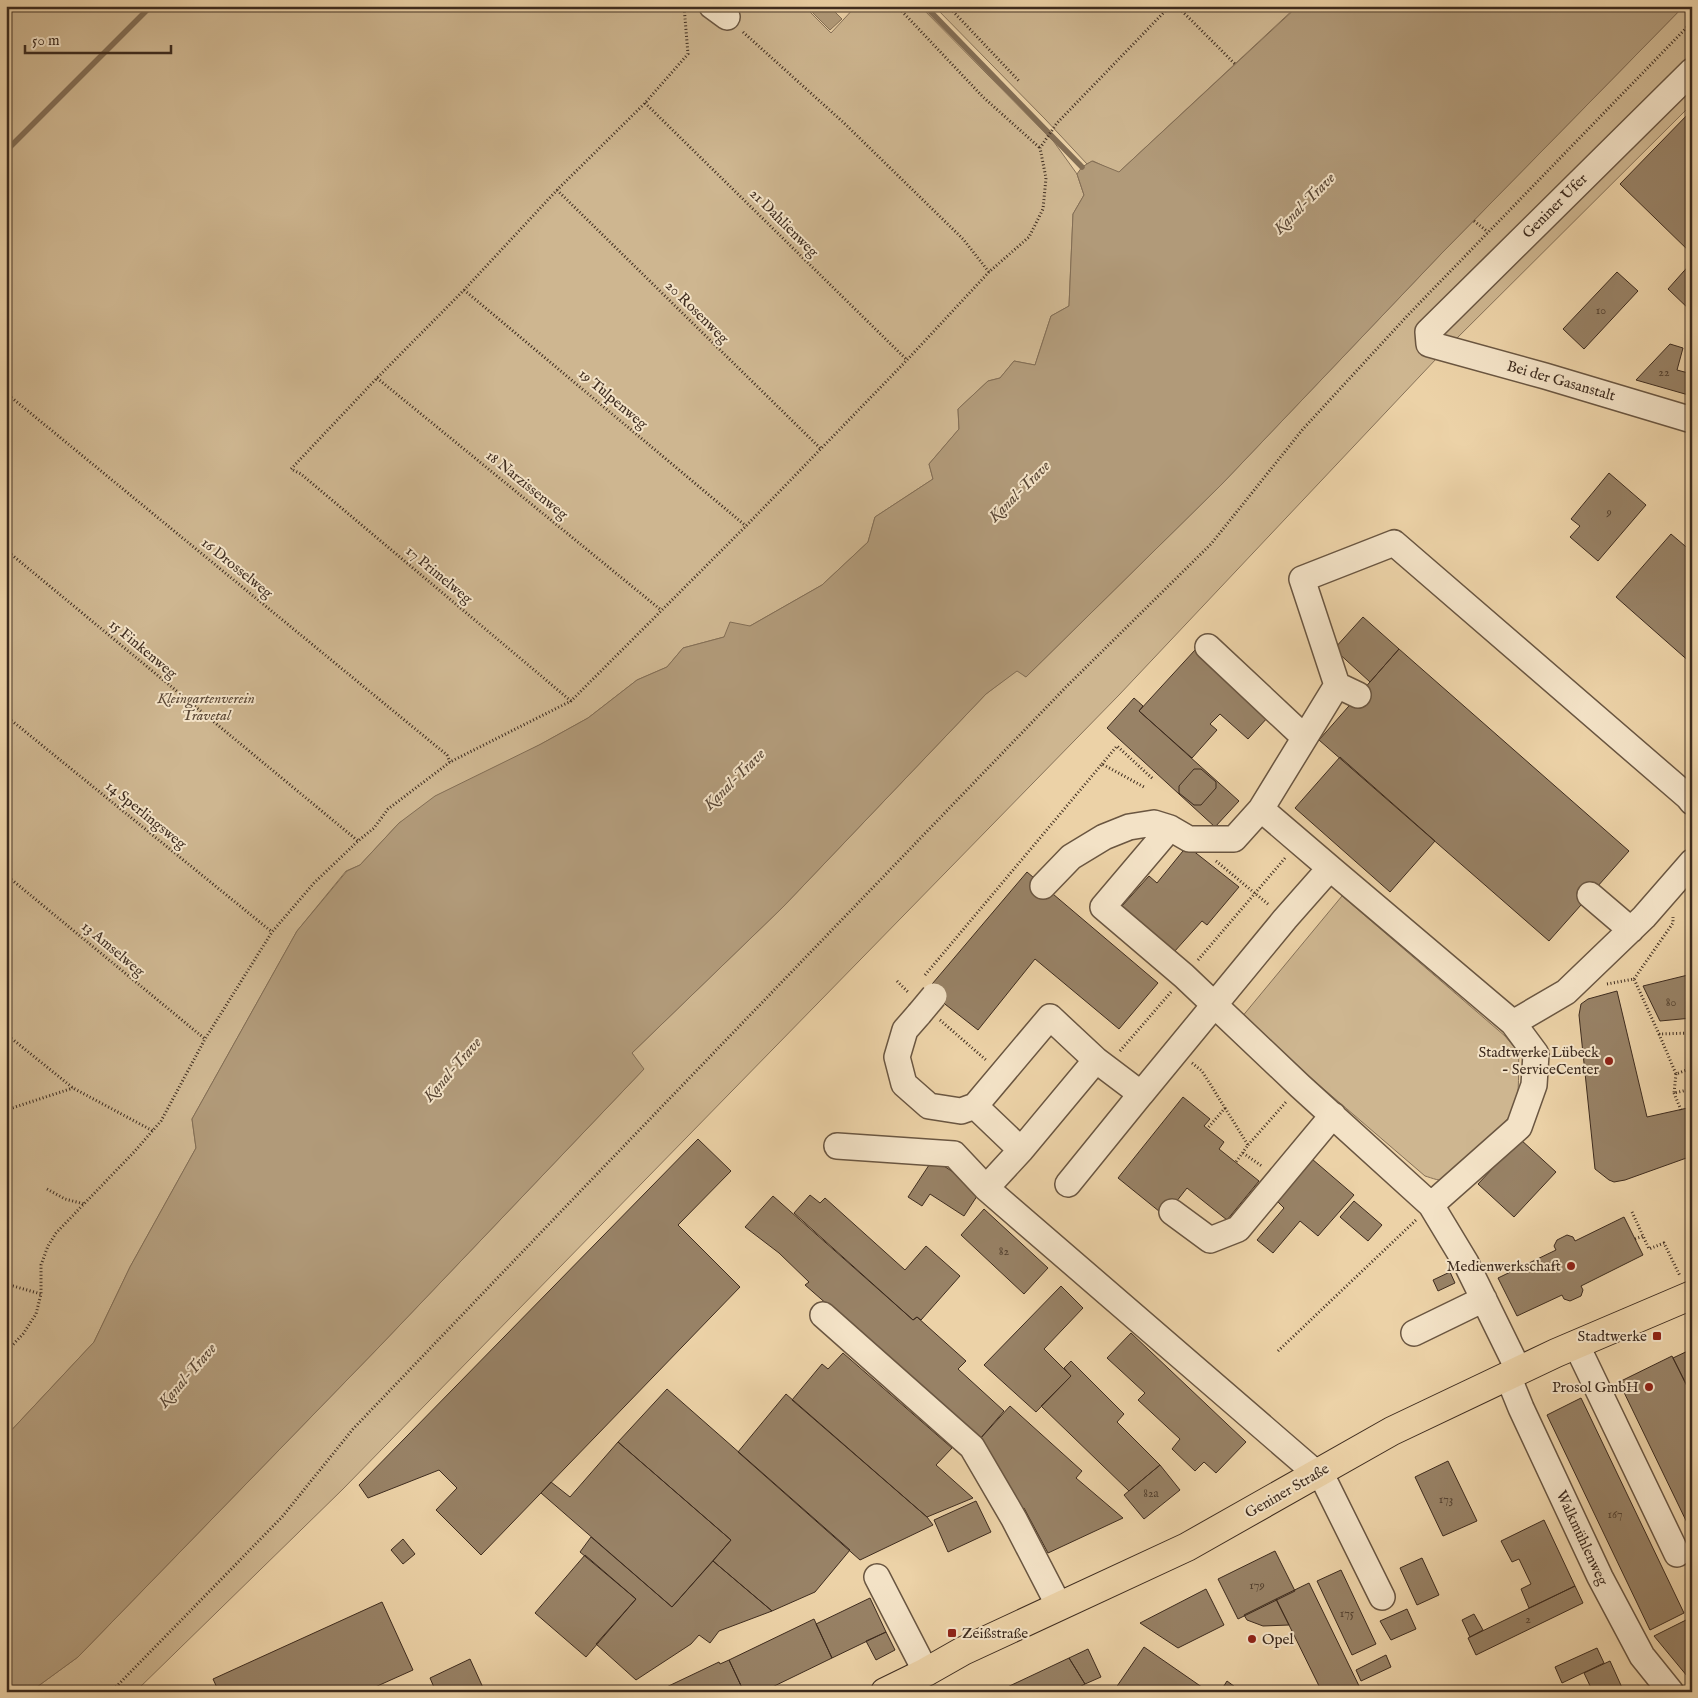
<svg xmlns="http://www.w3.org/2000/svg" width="1698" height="1698" font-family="'IM FELL English',serif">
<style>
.green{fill:#ceb690;stroke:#867158}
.water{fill:#b19a79;stroke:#836e55}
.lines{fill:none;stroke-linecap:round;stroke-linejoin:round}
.stream{stroke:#836e55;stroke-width:5.5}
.building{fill:#988266;stroke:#3e2c1f}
.minor-casing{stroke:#6a5641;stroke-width:28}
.major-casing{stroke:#3e2c1f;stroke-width:30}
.path{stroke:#3e2c1f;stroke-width:3;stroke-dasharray:1 2.5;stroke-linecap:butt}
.minor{stroke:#f3e2c6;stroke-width:25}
.major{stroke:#ecd2a7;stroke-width:28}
.minor-bridge-casing{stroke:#6a5641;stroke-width:28;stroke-linecap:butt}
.minor-bridge{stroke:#f3e2c6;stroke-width:25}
.poi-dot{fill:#8f2418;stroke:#f3e2c6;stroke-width:2}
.labels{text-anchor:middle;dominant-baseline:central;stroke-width:4;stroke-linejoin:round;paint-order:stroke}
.number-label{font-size:12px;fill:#544231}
.street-label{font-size:15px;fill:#3e2c1f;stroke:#f3e2c6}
.park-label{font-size:15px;font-style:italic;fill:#5b4836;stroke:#f3e2c6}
.poi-label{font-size:15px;fill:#3e2c1f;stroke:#f3e2c6;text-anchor:end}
.water-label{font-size:16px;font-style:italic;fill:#5b4836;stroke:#f3e2c6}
</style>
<rect width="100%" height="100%" fill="#ecd2a7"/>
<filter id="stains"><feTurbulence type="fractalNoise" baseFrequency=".004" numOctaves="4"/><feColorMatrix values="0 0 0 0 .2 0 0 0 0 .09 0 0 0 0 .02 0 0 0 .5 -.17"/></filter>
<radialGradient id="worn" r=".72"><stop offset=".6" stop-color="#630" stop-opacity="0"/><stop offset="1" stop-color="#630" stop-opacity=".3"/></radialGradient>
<path class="green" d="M6 6H804L831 33 856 6H920L1054 142 1077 174 1084 195 1073 214 1069 306 1051 316 1035 365 1014 361 1000 378 988 381 958 409 959 429 929 464 933 479 875 517 868 542 822 585 750 626 724 637 683 648 667 667 637 680 588 718 399 823 360 865 346 871 297 931 192 1119 196 1148 130 1267 94 1342 6 1436Z
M934 6H1297L1118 173 1093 161 1087 164 1045 119Z
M1684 6H1692V104L1437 358 1119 695 343 1489 135 1692H30L78 1657 379 1347 643 1070 632 1053 783 907 986 694 1017 670 1026 677 1222 484 1441 254Z
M1342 896 1505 1036 1519 1053C1518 1067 1520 1094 1515 1107 1511 1119 1459 1175 1448 1180 1441 1182 1432 1178 1425 1176L1241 1018Z"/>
<path class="water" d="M806 6H829L842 19 830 30Z
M1298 6H1684L1441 254 1222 484 1026 677 1017 671 986 694 783 907 632 1053 644 1069 379 1347 78 1657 30 1692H6V1436L94 1342 130 1267 196 1148 192 1119 297 931 347 871 360 865 399 823 435 796 541 744 588 718 637 680 667 667 683 648 724 637 730 622 750 626 822 585 868 542 875 517 933 479 929 464 959 429 958 409 988 381 1000 378 1014 361 1035 365 1051 316 1069 306 1073 214 1084 195 1077 174 1082 167 1092 161 1119 172Z"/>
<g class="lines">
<path class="stream" d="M925 6 1082 167
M6 151 151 6"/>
</g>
<path class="building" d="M1692 110V254L1620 184Z
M1692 262V312L1668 289Z
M1617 272 1638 291 1584 349 1563 329Z
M1670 344 1683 348 1677 370 1692 374V396L1636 380Z
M1609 473 1646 505 1598 561 1570 537 1580 526 1571 519Z
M1671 534 1692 552V664L1616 597Z
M1363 617 1399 649 1370 682 1334 649Z
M1399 649 1629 851 1549 941 1319 740Z
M1195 650 1269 716 1248 739 1220 714 1210 724 1217 730 1192 758 1139 711Z
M1134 698 1143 706 1139 711 1239 801 1215 827 1107 728Z
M1340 757 1435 841 1390 892 1295 808Z
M1194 769H1201L1216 782V788L1201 805H1194L1179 793V786Z
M1187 846 1239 887 1207 925 1202 921 1174 952 1122 906 1149 876 1157 883Z
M1027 872 1158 983 1119 1029 1035 959 978 1030 927 990Z
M1692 974V1018L1660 1021 1643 986Z
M1617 991 1647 1117 1692 1107V1156L1625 1180 1614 1182 1609 1180 1595 1169 1579 1015 1581 1004 1588 999Z
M1183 1097 1210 1119 1204 1126 1224 1142 1219 1149 1259 1181 1227 1220 1187 1188 1165 1216 1118 1178Z
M698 1139 731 1171 678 1225 740 1287 481 1555 436 1510 457 1488 439 1470 368 1498 359 1485Z
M1520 1139 1556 1172 1514 1217 1478 1184Z
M933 1159 981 1190 964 1216 930 1194 922 1206 908 1197Z
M1312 1159 1354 1195 1318 1236 1300 1221 1273 1253 1257 1240 1284 1208 1276 1200Z
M810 1195 820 1203 825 1198 905 1270 926 1246 960 1276 921 1320 917 1317 913 1320 794 1213Z
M773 1196 913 1320 917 1317 966 1361 958 1369 1004 1411 979 1440 883 1353 805 1285 809 1282 779 1253 745 1227Z
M1354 1201 1382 1225 1368 1241 1340 1217Z
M984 1209 1048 1268 1024 1294 961 1235Z
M1624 1217 1643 1255 1581 1286 1583 1290 1581 1296 1570 1301 1564 1299 1562 1295 1517 1316 1498 1278 1556 1250 1554 1246 1557 1240 1567 1235 1573 1237 1575 1241Z
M1450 1272 1455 1283 1438 1291 1433 1280Z
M1061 1286 1083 1308 1044 1349 1071 1376 1036 1412 984 1365Z
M1131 1333 1246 1442 1216 1473 1204 1462 1195 1471 1172 1449 1180 1439 1138 1400 1145 1393 1107 1358Z
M1692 1349V1396L1673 1358Z
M843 1353 952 1448 936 1465 973 1498 927 1517 792 1400 822 1364 828 1369Z
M1672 1356 1692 1396V1533L1619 1382Z
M1071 1361 1124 1414 1117 1422 1160 1465 1129 1491 1041 1406 1071 1376 1064 1368Z
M667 1389 850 1550 815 1592 772 1611 713 1561 731 1540 618 1442Z
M786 1394 927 1517 933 1525 860 1560 738 1452Z
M1581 1398 1684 1613 1650 1630 1547 1415Z
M1010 1406 1082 1471 1076 1478 1123 1518 1048 1553 1024 1508 1020 1511 979 1440Z
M618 1442 731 1540 672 1607 541 1493 551 1482 570 1497Z
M1448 1461 1477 1521 1443 1536 1415 1477Z
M1160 1465 1180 1490 1144 1519 1124 1495Z
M976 1501 991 1532 948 1552 934 1520Z
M1544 1520 1575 1586 1529 1608 1521 1589 1531 1584 1519 1559 1512 1562 1501 1541Z
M591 1537 672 1607 713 1561 772 1611 719 1631 710 1643 699 1635 691 1644 636 1680 596 1644 636 1599 580 1552Z
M403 1539 415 1554 403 1564 391 1550Z
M1275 1551 1295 1591 1238 1619 1218 1579Z
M585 1555 636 1599 586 1657 535 1613Z
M1422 1558 1439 1595 1417 1605 1400 1568Z
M1341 1570 1376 1644 1352 1655 1317 1581Z
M1309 1583 1362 1692H1322L1289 1625 1276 1599Z
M1575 1586 1583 1603 1476 1655 1468 1638Z
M1206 1589 1224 1625 1178 1648 1140 1623Z
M870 1598 886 1632 832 1658 816 1624Z
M1276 1599 1289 1625 1263 1626 1247 1620 1244 1615Z
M382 1602 413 1670 364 1692H219L213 1679Z
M1407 1609 1416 1629 1391 1640 1380 1621Z
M1474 1614 1483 1630 1470 1637 1462 1620Z
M1692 1617V1682L1654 1636Z
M814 1619 832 1658 762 1692H744L729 1660Z
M886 1632 895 1650 876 1660 866 1641Z
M1144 1647 1209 1692H1113Z
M1597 1648 1604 1663 1562 1683 1555 1667Z
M1088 1649 1101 1677 1085 1684 1069 1658Z
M1386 1655 1391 1667 1361 1681 1356 1670Z
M1069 1658 1085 1684 1070 1692H1002L1001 1690Z
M470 1659 485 1692H436L430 1678Z
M729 1660 744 1692H656L719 1662 720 1664Z
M1610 1661 1624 1692H1593L1584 1673Z
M1227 1681 1242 1692H1220Z"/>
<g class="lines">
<g class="minor-casing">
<path id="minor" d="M712 6 727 17
M1692 71 1428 332 1429 344 1545 376 1692 420
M1208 647 1304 737
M1358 695 1337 685 1302 579 1394 543 1688 797 1692 802
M1261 809 1337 685
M1330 868 1261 809 1234 839H1189L1170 828 1103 907 1184 976 1300 1086 1431 1205 1466 1263 1519 1371
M1043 886 1071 857 1104 837 1129 827 1154 823 1170 828
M1590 895 1631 930
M919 1014 905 1030 897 1057 904 1084 929 1106 961 1111 975 1106
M1141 1094 1285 919 1330 868 1513 1023
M837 1146 954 1154 986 1188 1317 1474
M1068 1184 1141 1094 1096 1060
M986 1188 1021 1150 1096 1060 1050 1017 975 1106 1021 1150
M1431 1205 1519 1127 1534 1085 1536 1054 1513 1023 1566 992 1644 917 1692 862
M1172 1212 1210 1240 1238 1229 1333 1115
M823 1315 972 1447 1014 1519 1059 1606
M1414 1333 1484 1299
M1576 1344 1677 1554
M1508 1376 1521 1408 1600 1577 1642 1656 1671 1692
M1320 1472 1382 1597
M877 1577 926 1672"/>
</g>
<g class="major-casing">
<path id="major" d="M885 1692 926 1672 963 1651 1187 1547 1392 1431 1556 1353 1692 1295"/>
</g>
<path class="path" d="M897 6 983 97 1040 148
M948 6 1019 81
M1177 6 1235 64
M743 32 844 123 963 239 989 272
M645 103 907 360
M557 190 821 449
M1474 221 1488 232
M464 290 746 526
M377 378 661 610
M6 393 447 755 450 762
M6 550 358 841
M571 701 301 474 291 469 377 378 464 290 557 190 645 103 688 54 684 6
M6 716 272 932
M1102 764 1117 746 1153 779
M1216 861 1269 905
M6 875 205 1039
M1198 960 1286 857
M925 975 1102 764 1144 787
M1634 979 1673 923V917
M897 981 909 993
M1607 984 1634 979 1659 1034 1692 1033
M940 1020 986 1060
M6 1034 73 1088 153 1131
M1659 1034 1676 1074 1692 1068
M1120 1051 1171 992
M1192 1063 1202 1071 1225 1108 1207 1129
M1676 1074 1674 1093 1692 1089
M1674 1093 1681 1110
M1225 1108 1248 1145 1236 1162
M6 1110 73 1088
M1248 1145 1286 1102
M1243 1153 1263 1167
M47 1189 65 1199 84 1204
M1632 1212 1649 1249 1664 1243 1680 1276
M1635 1239 1643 1236
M6 1284 41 1294
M1278 1351 1416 1220
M6 1352 23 1334 36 1314 41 1294V1265L48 1246 56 1233 135 1151 161 1121 205 1039 272 932 314 883 358 841 374 828 388 809 450 762 571 701 746 526 907 360 989 272 1029 237 1043 209 1046 178 1040 148 1057 123 1170 6
M111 1692 282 1517 353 1429 596 1175 1066 687 1211 544 1303 429 1408 315 1692 22"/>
<use href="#minor" class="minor"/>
<use href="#major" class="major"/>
<g class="minor-bridge-casing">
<path id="minor-bridge" d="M919 1014 934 996"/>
</g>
<use href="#minor-bridge" class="minor-bridge"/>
</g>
<g class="poi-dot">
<circle cx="1609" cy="1061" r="5"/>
<circle cx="1571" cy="1266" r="5"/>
<rect x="1652" y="1331" width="10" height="10" rx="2.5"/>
<circle cx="1649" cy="1387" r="5"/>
<rect x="947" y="1628" width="10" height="10" rx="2.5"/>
<circle cx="1252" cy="1639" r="5"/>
</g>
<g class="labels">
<g class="number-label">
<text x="1601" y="310">10</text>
<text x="1664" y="372">22</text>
<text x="1609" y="512">9</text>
<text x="1671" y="1002">80</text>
<text x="1004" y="1251">82</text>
<text x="1151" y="1493">82a</text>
<text x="1446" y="1499">173</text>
<text x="1615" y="1514">167</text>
<text x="1257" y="1585">179</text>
<text x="1347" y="1613">175</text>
<text x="1528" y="1619">2</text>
</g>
<g class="street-label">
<text transform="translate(1555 206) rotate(-45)">Geniner Ufer</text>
<text transform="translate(784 223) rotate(45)">21 Dahlienweg</text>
<text transform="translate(697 312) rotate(45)">20 Rosenweg</text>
<text transform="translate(1561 381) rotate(16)">Bei der Gasanstalt</text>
<text transform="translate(613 399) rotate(40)">19 Tulpenweg</text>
<text transform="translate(527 485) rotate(39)">18 Narzissenweg</text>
<text transform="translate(237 568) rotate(39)">16 Drosselweg</text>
<text transform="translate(439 575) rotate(40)">17 Primelweg</text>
<text transform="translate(143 649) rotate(40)">15 Finkenweg</text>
<text transform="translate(146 815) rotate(39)">14 Sperlingsweg</text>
<text transform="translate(113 949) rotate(40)">13 Amselweg</text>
<text transform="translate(1287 1491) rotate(-30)">Geniner Straße</text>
<text transform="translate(1582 1538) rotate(65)">Walkmühlenweg</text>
</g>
<g class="park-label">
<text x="206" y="698">Kleingartenverein<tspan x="206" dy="17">Travetal</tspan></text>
</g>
<g class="poi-label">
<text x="1599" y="1052">Stadtwerke Lübeck<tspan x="1599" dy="17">- ServiceCenter</tspan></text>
<text x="1561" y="1266">Medienwerkschaft</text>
<text x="1647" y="1336">Stadtwerke</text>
<text x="1639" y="1387">Prosol GmbH</text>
<text x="962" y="1633" text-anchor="start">Zeißstraße</text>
<text x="1262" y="1639" text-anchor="start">Opel</text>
</g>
<g class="water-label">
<text transform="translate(1305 204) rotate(-45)">Kanal-Trave</text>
<text transform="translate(1020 492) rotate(-45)">Kanal-Trave</text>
<text transform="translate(735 780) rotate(-45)">Kanal-Trave</text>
<text transform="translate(453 1070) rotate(-49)">Kanal-Trave</text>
<text transform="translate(188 1376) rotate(-49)">Kanal-Trave</text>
</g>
</g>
<rect width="1698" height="1698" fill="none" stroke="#ecd2a7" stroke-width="25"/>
<rect x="8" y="8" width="1683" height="1683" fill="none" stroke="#3e2c1f" stroke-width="2.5"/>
<rect x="12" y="12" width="1673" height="1673" fill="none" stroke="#3e2c1f"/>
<path d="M25 45v8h146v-8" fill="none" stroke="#3e2c1f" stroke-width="2.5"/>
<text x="32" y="45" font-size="15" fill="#3e2c1f" stroke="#f3e2c6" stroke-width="4" paint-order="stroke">50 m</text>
<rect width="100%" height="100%" filter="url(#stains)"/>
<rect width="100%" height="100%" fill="url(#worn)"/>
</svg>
